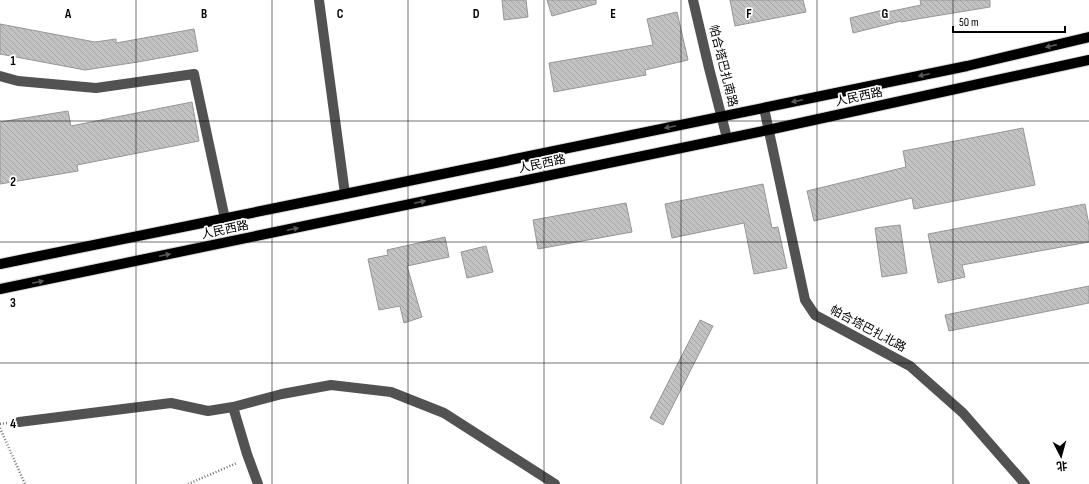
<svg xmlns="http://www.w3.org/2000/svg" width="1089" height="484" font-family="'Sofia Sans Condensed','Noto Sans SC',sans-serif">
<style>
.building{fill:url(#building-back-hatch);stroke:#969696}
.lines{fill:none;stroke-linecap:round;stroke-linejoin:round}
.major-casing{stroke:#dbdbdb;stroke-width:12}
.path{stroke:#747474;stroke-width:2.5;stroke-dasharray:1 2;stroke-linecap:butt}
.minor{stroke:#525252;stroke-width:10}
.major{stroke:#000;stroke-width:10}
.oneway{fill:#595959}
.grid{fill:none;stroke:#000;stroke-width:1;stroke-opacity:0.55}
.labels{text-anchor:middle;dominant-baseline:central;stroke-width:3.5;stroke-linejoin:round;paint-order:stroke}
.street-label{font-size:12px;fill:#000;stroke:#fff}
.grid-label{font-size:13px;text-anchor:middle;font-weight:bold;fill:#000;stroke:#fff;stroke-width:3.5;stroke-linejoin:round;paint-order:stroke}
</style>
<defs>
<pattern id="building-back-hatch" width="6" height="6" patternUnits="userSpaceOnUse"><rect width="6" height="6" fill="#c2c2c2"/><path d="M-1 5l2 2M0 0l6 6M5-1l2 2" fill="none" stroke="#a5a5a5"/></pattern>
</defs>
<rect width="100%" height="100%" fill="#fff"/>
<path class="building" d="M502 0H526L528 17 504 20Z
M547 0H596V4L552 16Z
M730 0H803L806 12 735 26Z
M920 0H990V7L917 19 901 22V21L853 33 850 18 883 10V13L921 5Z
M677 12 688 60 645 70 646 75 554 92 549 63 653 45 647 19Z
M0 24 95 42 116 39V43L194 29 198 51 138 62 85 70 0 54Z
M192 102 199 141 77 165 78 171 0 184V122L68 111 71 126Z
M1023 128 1035 185 914 209 912 198 814 221 807 191 906 167 903 151Z
M763 184 772 228 778 227 787 268 754 274 744 223 672 238 665 204Z
M626 203 632 232 538 249 533 220Z
M1085 204 1089 225V242L962 265 965 277 938 283 928 234Z
M900 225 907 273 882 277 875 228Z
M445 237 449 257 407 266 422 317 404 323 400 306 379 310 368 259 388 255 387 250Z
M486 246 493 272 467 278 461 252Z
M1089 286V303L949 331 945 315Z
M700 320 713 326 663 425 650 418Z"/>
<g class="lines">
<g class="major-casing">
<path id="major" d="M0 264 345 194 967 66 1089 37
M0 289 768 130 1089 60"/>
</g>
<path class="path" d="M0 424 7 423
M0 428 25 484
M188 484 237 463"/>
<path class="minor" d="M319 0 345 194
M693 0 709 68 727 138
M0 76 18 81 96 88 194 74 225 219
M764 108 805 300 815 315 910 366 963 413 1025 484
M233 407 247 454 258 484
M19 422 171 403 208 411 233 407 282 394 331 385 391 392 444 413 555 484"/>
<use href="#major" class="major"/>
</g>
<defs><path id="oneway-solid" d="M-6-.8H1V-3.2L6.5 0L1 3.2V.8H-6Z"/></defs>
<g class="oneway">
<use href="#oneway-solid" transform="translate(1051 46) rotate(167)"/>
<use href="#oneway-solid" transform="translate(924 75) rotate(168)"/>
<use href="#oneway-solid" transform="translate(797 101) rotate(168)"/>
<use href="#oneway-solid" transform="translate(670 127) rotate(168)"/>
<use href="#oneway-solid" transform="translate(420 202) rotate(-12)"/>
<use href="#oneway-solid" transform="translate(293 229) rotate(-12)"/>
<use href="#oneway-solid" transform="translate(165 255) rotate(-12)"/>
<use href="#oneway-solid" transform="translate(38 282) rotate(-12)"/>
</g>
<path class="grid" d="M136 0V484M272 0V484M408 0V484M544 0V484M681 0V484M817 0V484M953 0V484M0 121H1089M0 242H1089M0 363H1089"/>
<g class="labels">
<g class="street-label">
<text transform="translate(723 66) rotate(76)">帕合塔巴扎南路</text>
<text transform="translate(859 97) rotate(-12)">人民西路</text>
<text transform="translate(542 164) rotate(-12)">人民西路</text>
<text transform="translate(225 230) rotate(-12)">人民西路</text>
<text transform="translate(868 329) rotate(28)">帕合塔巴扎北路</text>
</g>
</g>
<g class="grid-label">
<text x="68" y="18">A</text>
<text x="204" y="18">B</text>
<text x="340" y="18">C</text>
<text x="476" y="18">D</text>
<text x="613" y="18">E</text>
<text x="749" y="18">F</text>
<text x="885" y="18">G</text>
<text x="13" y="65">1</text>
<text x="13" y="186">2</text>
<text x="13" y="307">3</text>
<text x="13" y="428">4</text>
</g>
<g transform="translate(1061 456) rotate(174)" stroke="#ffffff" stroke-width="3" paint-order="stroke">
<path d="M0-3L7 15L0 10L-7 15Z" fill="#000000"/>
<text y="-6" font-size="11" font-weight="bold" text-anchor="middle" fill="#000000">北</text>
</g>
<path d="M953 26v6h112v-6" fill="none" stroke="#000000" stroke-width="2"/>
<text x="959" y="26" font-size="12" fill="#000000" stroke="#ffffff" stroke-width="3" paint-order="stroke">50 m</text>
</svg>
